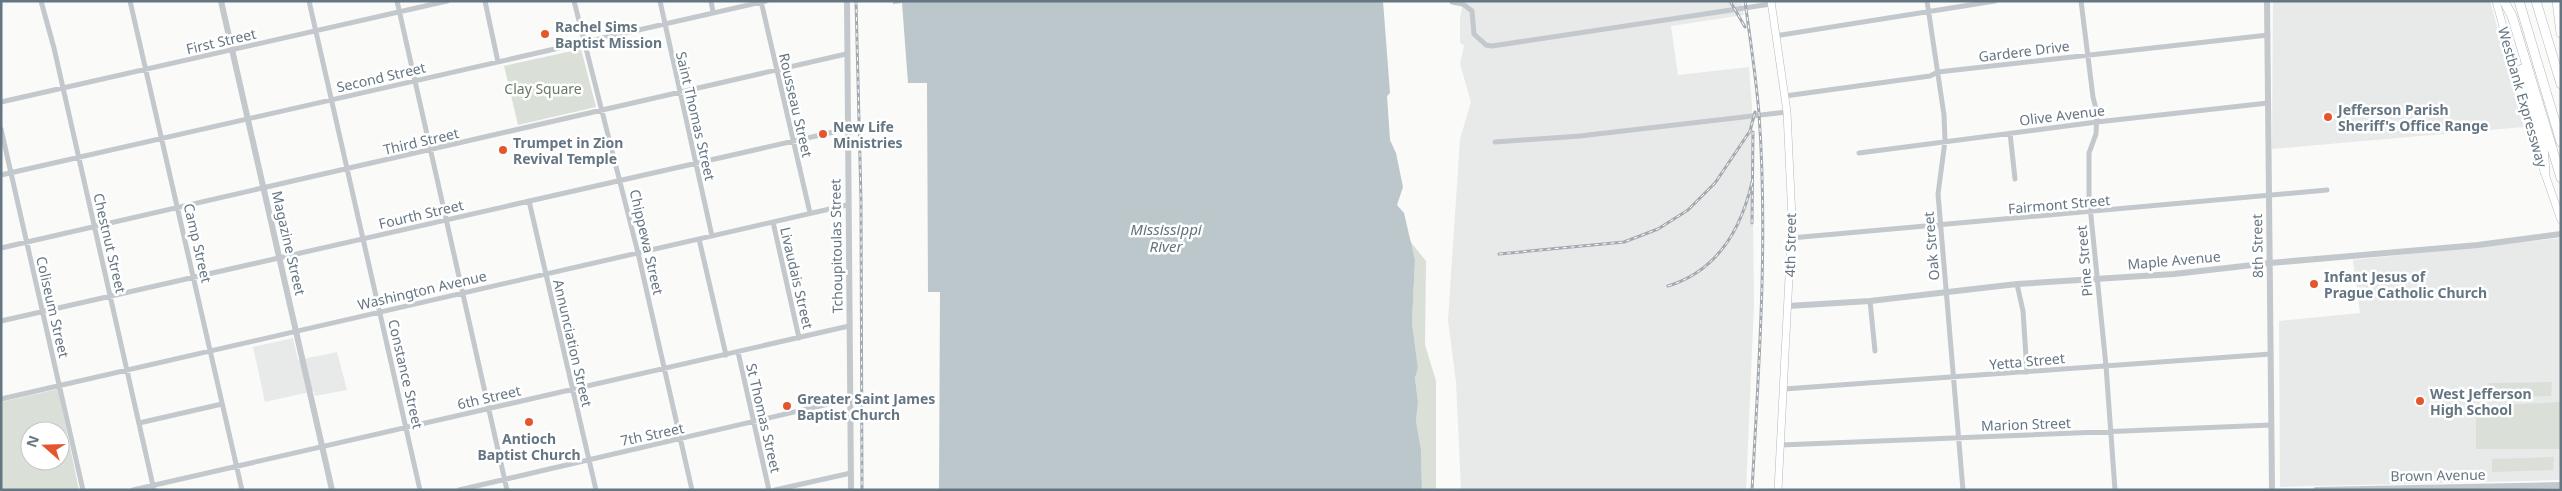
<svg xmlns="http://www.w3.org/2000/svg" width="2562" height="491" font-family="'Noto Sans',sans-serif">
<style>
.built{fill:#e8e9e9}
.green{fill:#dadfd7;fill-rule:evenodd}
.water{fill:#bbc7cb}
.lines{fill:none;stroke-linecap:round;stroke-linejoin:round}
.secondary-casing{stroke:#b3babf;stroke-width:8}
.motorway-casing{stroke:#b4b9bd;stroke-width:10}
.minor{stroke:#c3c8cc;stroke-width:5}
.tertiary{stroke:#c3c8cc;stroke-width:6}
.secondary{stroke:#fff;stroke-width:7}
.motorway{stroke:#fff;stroke-width:9}
.rail-casing{stroke:#a2aab0;stroke-width:3}
.rail{stroke:#fff;stroke-width:1;stroke-dasharray:4;stroke-linecap:butt}
.poi-dot{fill:#e4572e;stroke:#fff;stroke-width:2}
.labels{text-anchor:middle;dominant-baseline:central;stroke-width:5;stroke-linejoin:round;paint-order:stroke}
.poi-label{font-size:14px;font-weight:bold;fill:#657683;stroke:#fff;text-anchor:start}
.street-label{font-size:14px;fill:#657683;stroke:#fff}
.park-label{font-size:14px;fill:#687a64;stroke:#fff}
.water-label{font-size:15px;font-style:italic;fill:#60757c;stroke:#fff}
</style>
<rect width="100%" height="100%" fill="#fafaf8"/>
<path class="built" d="M1463 1H1741L1744 15 1671 26 1678 75 1749 67 1752 107 1754 305 1746 490H1461L1456 382 1448 320 1460 139 1471 102 1460 64 1464 45 1460 43V19Z
M2273 1H2490L2524 127 2272 149Z
M2561 238V480L2280 487 2279 321 2360 313 2353 260Z
M293 338 298 360 337 352 347 390 315 396 314 391 265 402 253 347Z"/>
<path class="green" d="M581 49 596 107 518 125 504 66Z
M1410 241 1426 261 1425 345 1436 381V490H1422L1421 449 1416 421 1418 402 1415 378 1418 368 1412 323 1415 260Z
M2552 382 2551 396 2490 398 2489 383Z
M58 389 79 490H1V402ZM30 431H60V461H30Z
M2561 402V449H2476V406Z
M2554 457 2553 470 2492 472V459Z"/>
<path class="water" d="M893 1H1383L1390 93 1387 96 1390 140 1396 153 1403 187 1397 205 1404 213 1415 260 1412 323 1418 368 1415 378 1418 402 1416 421 1421 449 1422 490H939L940 292H928L927 83H908L902 3 893 4Z"/>
<g class="lines">
<g class="secondary-casing">
<path id="secondary" d="M1771 1 1787 112 1792 219 1778 490
M2496 1 2536 148 2561 220"/>
</g>
<g class="motorway-casing">
<path id="motorway" d="M2504 1 2512 16 2561 178
M2519 1 2561 142
M2536 1 2561 84
M2557 1 2561 33
M2522 69 2543 146 2545 172"/>
</g>
<path class="minor" d="M41 1 54 48 154 490
M130 1 242 490
M309 1 420 490
M397 1 507 490
M485 1 498 62
M574 1 638 253 692 490
M660 1 712 236
M711 1 713 12
M761 1 810 213
M1927 1 1944 115 1945 141 1938 194 1963 490
M2081 1 2093 97 2097 113 2096 134 2089 153V196L2106 366 2115 490
M1452 2 1463 4 1472 11 1474 34 1486 45 1492 46 1771 4
M1775 36 1995 1
M1785 96 1930 76 1938 72 2268 35
M1 102 447 1
M1 129 83 490
M2010 133 2015 179
M1495 142 1580 136 1787 112
M1859 153 2097 122 2268 103
M1 175 766 1
M529 201 596 490
M773 222 799 338
M1791 238 2327 190
M699 239 726 355
M1 248 846 54
M2017 284 2023 311 2027 372
M1870 301 1875 351
M1 321 847 129
M738 352 769 490
M1784 389 2271 354
M1 399 847 205
M139 423 222 404
M1781 445 2271 425
M133 490 849 326
M459 490 850 399
M775 490 851 473"/>
<path class="tertiary" d="M221 1 332 490
M847 1 851 490
M2267 1 2272 490
M1788 306 1870 301 2017 284 2174 274 2270 263 2478 245 2561 234
M2316 490 2561 485"/>
<use href="#secondary" class="secondary"/>
<use href="#motorway" class="motorway"/>
<g class="rail-casing">
<path id="rail" d="M856 1 861 200 862 490
M1730 1 1745 27
M1745 1C1750 39 1756 76 1759 114 1768 239 1759 365 1752 490
M1752 223 1753 132
M1499 254 1624 242 1658 229 1688 210 1715 183 1750 131 1755 112
M1668 286C1717 271 1741 230 1752 182"/>
</g>
<use href="#rail" class="rail"/>
</g>
<g class="poi-dot">
<circle cx="545" cy="34" r="5"/>
<circle cx="2328" cy="117" r="5"/>
<circle cx="823" cy="134" r="5"/>
<circle cx="503" cy="150" r="5"/>
<circle cx="2314" cy="284" r="5"/>
<circle cx="2420" cy="401" r="5"/>
<circle cx="787" cy="406" r="5"/>
<circle cx="529" cy="422" r="5"/>
</g>
<g class="labels">
<g class="poi-label">
<text x="555" y="26">Rachel Sims<tspan x="555" dy="16">Baptist Mission</tspan></text>
<text x="2338" y="109">Jefferson Parish<tspan x="2338" dy="16">Sheriff's Office Range</tspan></text>
<text x="833" y="126">New Life<tspan x="833" dy="16">Ministries</tspan></text>
<text x="513" y="142">Trumpet in Zion<tspan x="513" dy="16">Revival Temple</tspan></text>
<text x="2324" y="276">Infant Jesus of<tspan x="2324" dy="16">Prague Catholic Church</tspan></text>
<text x="2430" y="393">West Jefferson<tspan x="2430" dy="16">High School</tspan></text>
<text x="797" y="398">Greater Saint James<tspan x="797" dy="16">Baptist Church</tspan></text>
<text x="529" y="438" text-anchor="middle">Antioch<tspan x="529" dy="16">Baptist Church</tspan></text>
</g>
<g class="street-label">
<text transform="translate(221 41) rotate(-13)">First Street</text>
<text transform="translate(2024 51) rotate(-7)">Gardere Drive</text>
<text transform="translate(381 77) rotate(-13)">Second Street</text>
<text transform="translate(2523 97) rotate(74)">Westbank Expressway</text>
<text transform="translate(796 105) rotate(77)">Rousseau Street</text>
<text transform="translate(2062 115) rotate(-7)">Olive Avenue</text>
<text transform="translate(696 116) rotate(77)">Saint Thomas Street</text>
<text transform="translate(421 141) rotate(-13)">Third Street</text>
<text transform="translate(2059 204) rotate(-5)">Fairmont Street</text>
<text transform="translate(421 214) rotate(-13)">Fourth Street</text>
<text transform="translate(647 242) rotate(77)">Chippewa Street</text>
<text transform="translate(110 243) rotate(77)">Chestnut Street</text>
<text transform="translate(198 243) rotate(77)">Camp Street</text>
<text transform="translate(289 243) rotate(77)">Magazine Street</text>
<text transform="translate(1790 245) rotate(-89)">4th Street</text>
<text transform="translate(836 246) rotate(-91)">Tchoupitoulas Street</text>
<text transform="translate(1931 246) rotate(-95)">Oak Street</text>
<text transform="translate(2257 246) rotate(-91)">8th Street</text>
<text transform="translate(2174 260) rotate(-5)">Maple Avenue</text>
<text transform="translate(2084 261) rotate(-95)">Pine Street</text>
<text transform="translate(797 278) rotate(77)">Livaudais Street</text>
<text transform="translate(422 290) rotate(-13)">Washington Avenue</text>
<text transform="translate(53 307) rotate(77)">Coliseum Street</text>
<text transform="translate(573 343) rotate(77)">Annunciation Street</text>
<text transform="translate(2027 361) rotate(-5)">Yetta Street</text>
<text transform="translate(406 374) rotate(77)">Constance Street</text>
<text transform="translate(489 397) rotate(-13)">6th Street</text>
<text transform="translate(764 418) rotate(77)">St Thomas Street</text>
<text transform="translate(2026 424) rotate(-2)">Marion Street</text>
<text transform="translate(652 434) rotate(-12)">7th Street</text>
<text transform="translate(2438 475) rotate(-1)">Brown Avenue</text>
</g>
<g class="park-label">
<text x="543" y="88">Clay Square</text>
</g>
<g class="water-label">
<text x="1166" y="229">Mississippi<tspan x="1166" dy="17">River</tspan></text>
</g>
</g>
<rect width="2562" height="491" fill="none" stroke="#657683" stroke-width="5"/>
<g transform="translate(45 446) rotate(290)"><circle r="24" fill="#ffffff" stroke="#c1c8cd"/>
<path d="M0-4L9 19L0 12L-9 19Z" fill="#e4572e"/>
<text y="-8" font-size="14" font-weight="bold" text-anchor="middle" fill="#657683">N</text>
</g>
</svg>
